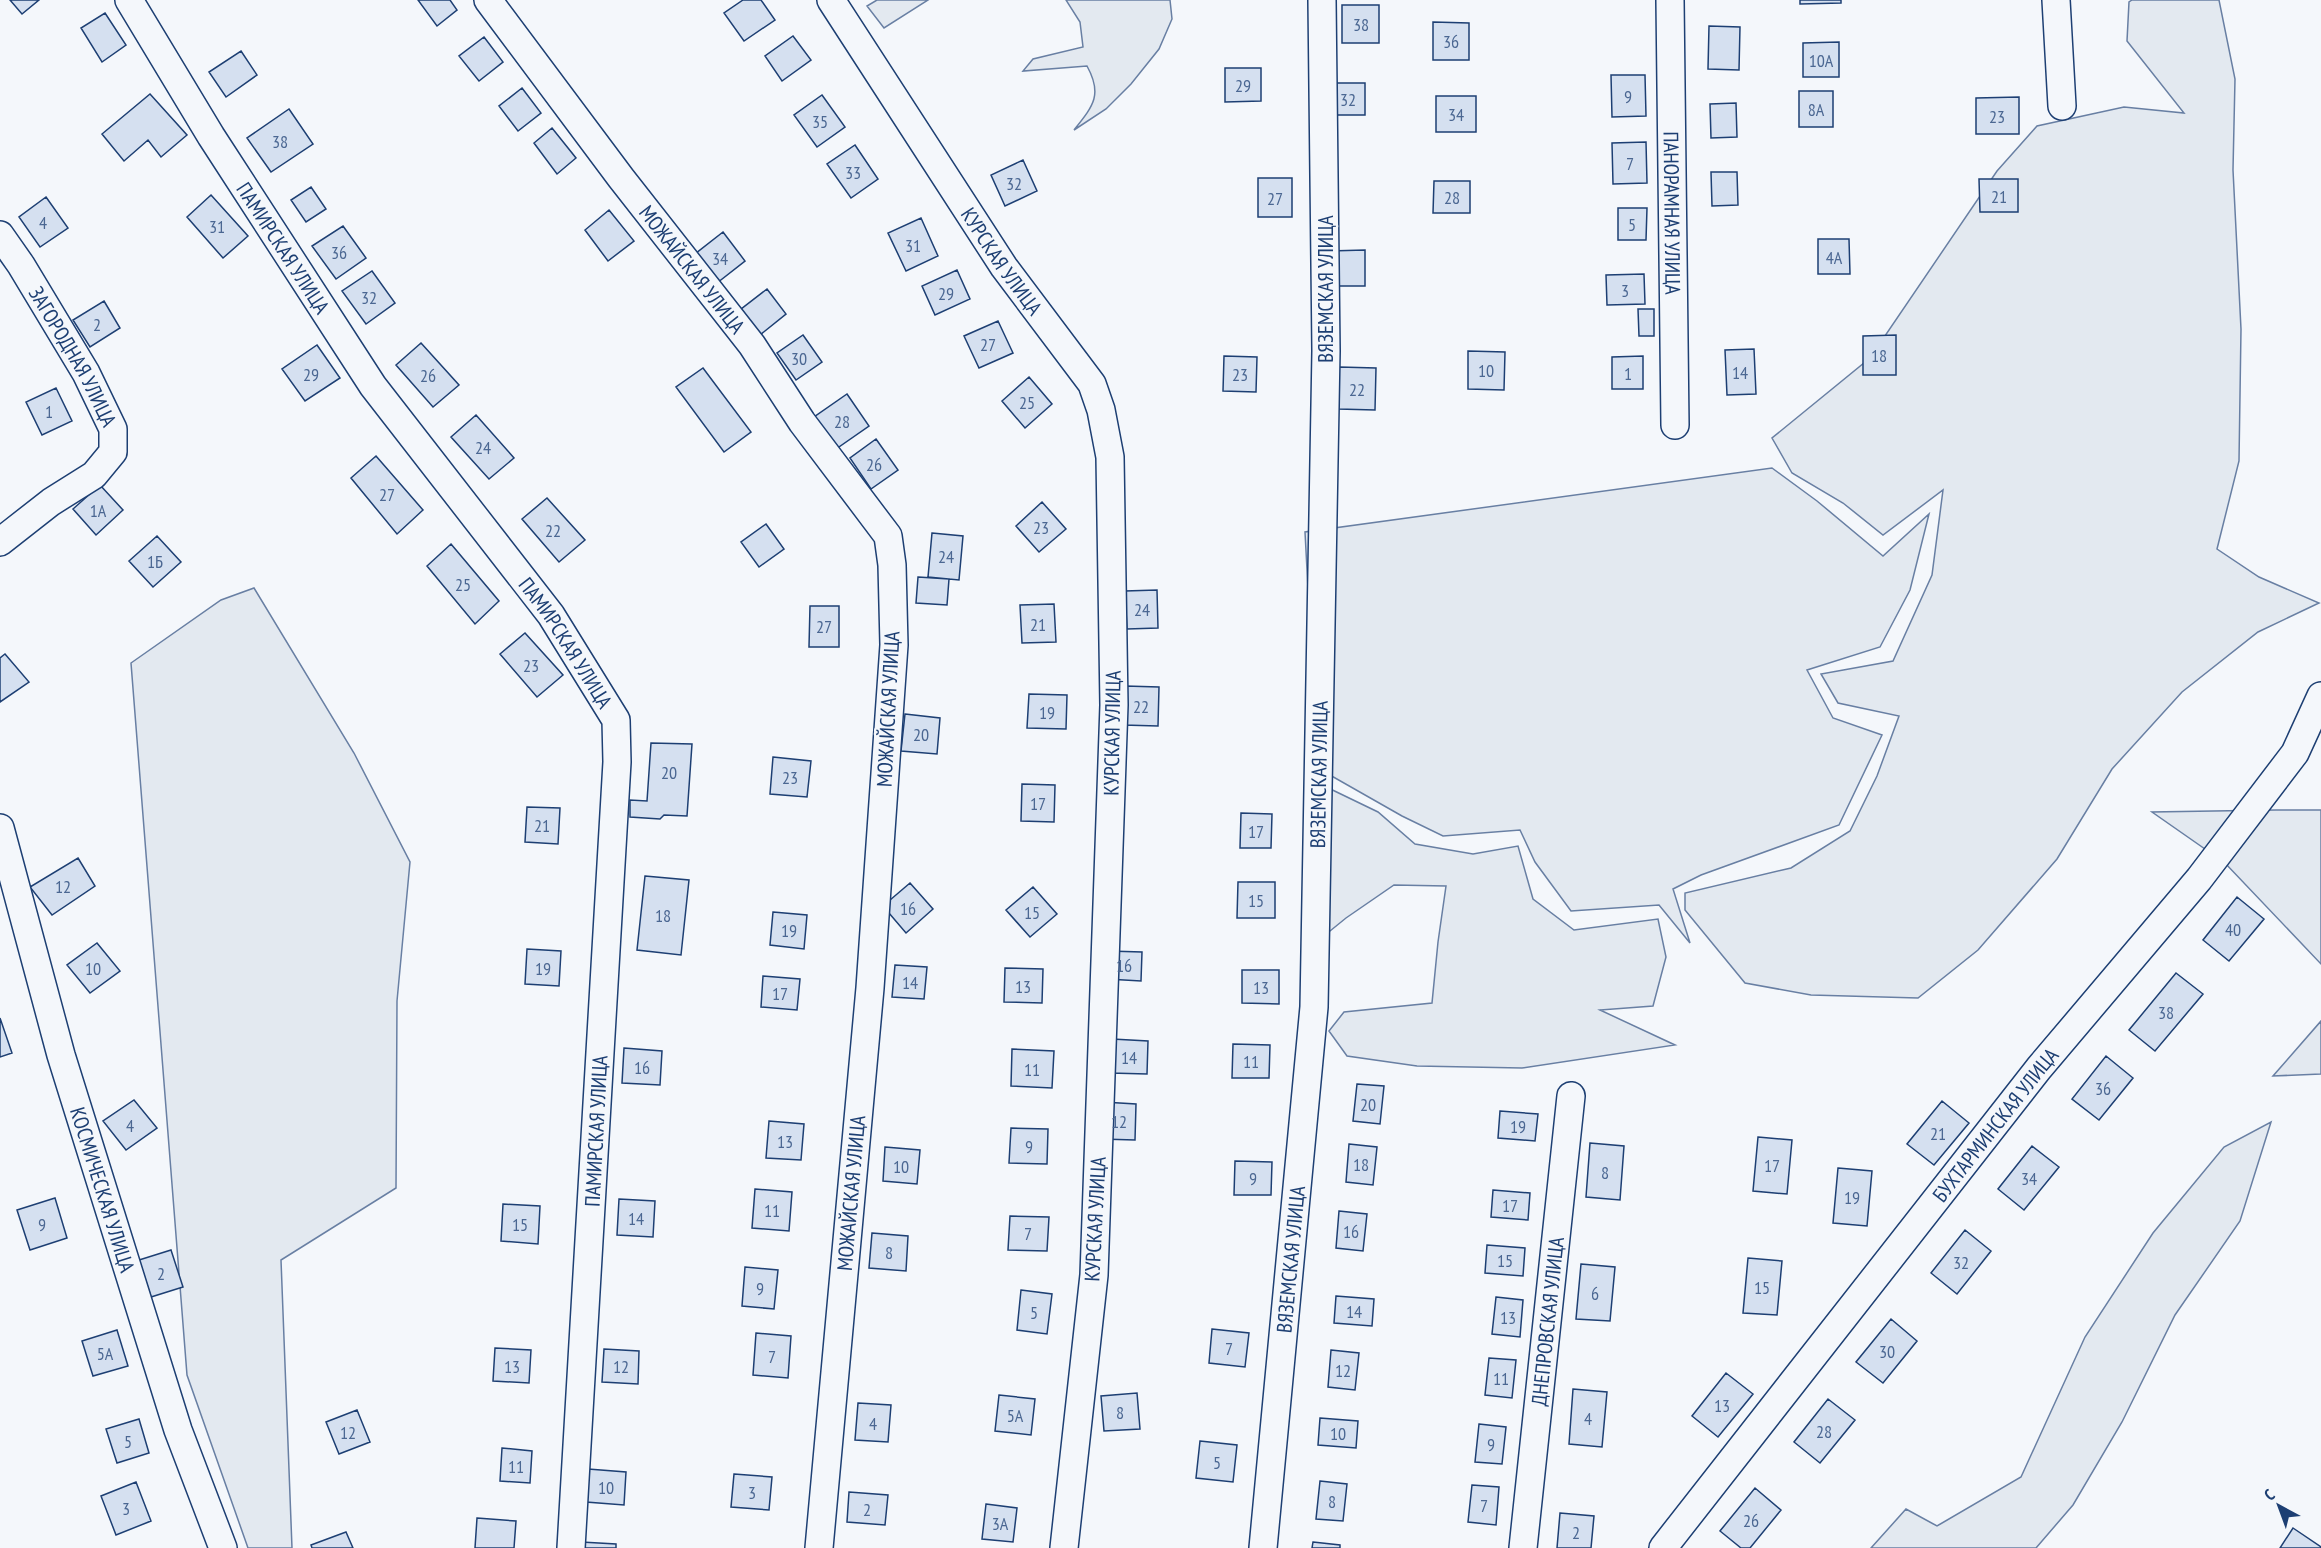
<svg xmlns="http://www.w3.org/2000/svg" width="2321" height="1548" font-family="'PT Sans Narrow',sans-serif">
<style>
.green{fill:#e3e9f0;stroke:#687fa3;stroke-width:1.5}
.building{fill:#d5e0f0;stroke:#1d3f73;stroke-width:1.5}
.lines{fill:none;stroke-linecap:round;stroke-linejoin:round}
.minor-casing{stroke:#1d3f73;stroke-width:30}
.minor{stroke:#f4f7fb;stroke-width:27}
.labels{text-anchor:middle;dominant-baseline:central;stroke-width:4.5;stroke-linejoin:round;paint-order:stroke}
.number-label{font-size:18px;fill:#4b6792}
.street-label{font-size:21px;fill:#1d3f73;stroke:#f4f7fb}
</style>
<rect width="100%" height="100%" fill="#f4f7fb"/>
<path class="green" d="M877 0H928L884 28 867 6Z
M1066 0H1170L1172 19 1159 49 1131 84 1106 109 1074 130C1093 106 1103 95 1087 66L1023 71 1033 59 1083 47 1080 22Z
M2132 0H2219L2235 79 2233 170 2241 329 2239 461 2217 549 2259 577 2319 603 2258 632 2182 692 2112 769 2057 859 1978 950 1918 998 1811 995 1745 983 1685 910V893L1791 868 1850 831 1877 776 1899 716 1838 703 1821 674 1893 661 1932 575 1943 490 1883 535 1843 503 1792 473 1772 438 1870 358 1997 171 2037 126 2124 107 2184 113 2127 41 2129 2Z
M1772 468 1817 501 1883 556 1929 514 1910 590 1880 647 1807 670 1833 718 1882 735 1839 825 1701 875 1673 889 1690 943 1659 905 1571 911 1535 862 1520 830 1443 836 1402 816 1321 770 1316 741 1305 532Z
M254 588 354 753 410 862 397 1001 396 1188 281 1260 292 1548H248L187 1375 131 663 221 600Z
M1318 783 1378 812 1415 844 1473 854 1518 846 1533 899 1574 930 1658 919 1666 957 1653 1006 1600 1010 1675 1045 1522 1068 1417 1066 1347 1056 1329 1031 1344 1012 1432 1003 1438 942 1446 886 1394 885 1346 918 1314 944Z
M2276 810H2321V964L2225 863 2152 812Z
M2321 1021V1074L2273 1076Z
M2271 1122 2240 1221 2175 1315 2122 1422 2073 1505 2036 1548H1871L1906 1509 1937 1526 2021 1477 2085 1337 2153 1233 2224 1147Z"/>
<path class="building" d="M10 0H39L22 14Z
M418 0H450L457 10 437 26Z
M743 0H761L775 20 744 41 724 13Z
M1800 0H1841V3L1800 4Z
M1342 5H1379V43H1342Z
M105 13 126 45 102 62 81 28Z
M1433 22 1469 23V60H1433Z
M1709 26 1740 27 1739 70 1708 69Z
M793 36 811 60 782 81 765 56Z
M484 37 503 62 479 81 459 56Z
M1839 42V77H1803V43Z
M241 51 257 75 226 97 209 72Z
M1225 68H1261V101L1225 102Z
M1611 75H1645L1646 116 1612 117Z
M1331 83H1365V115H1331Z
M522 88 541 113 518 131 499 106Z
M1799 91H1833V127H1799Z
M150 94 187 135 161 157 148 140 124 161 102 134Z
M822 95 845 127 817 147 794 115Z
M1436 96H1476V132H1436Z
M2019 97V134H1976V98Z
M1736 103 1737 137 1711 138 1710 104Z
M289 109 313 144 271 172 247 138Z
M552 128 576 158 557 174 534 143Z
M1646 142 1647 183 1613 184 1612 143Z
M855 145 878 179 851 198 827 164Z
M1023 160 1037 191 1005 206 991 175Z
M1711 172H1737L1738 205 1712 206Z
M1258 178H1292V217H1258Z
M1979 179H2018V212H1980Z
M1434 181H1470V213H1433Z
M311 187 326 209 306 222 291 200Z
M211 195 248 236 223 258 187 217Z
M46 197 68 228 40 247 19 217Z
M1618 208H1647L1646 240H1618Z
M609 210 634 241 608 261 585 230Z
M921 218 938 256 906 271 888 233Z
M343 226 366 258 336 279 312 246Z
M723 232 745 261 717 283 695 254Z
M1818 239H1849L1850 274H1818Z
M1365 250V286H1329V251Z
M957 270 970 299 935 315 922 286Z
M372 271 395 303 366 324 342 291Z
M1644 274 1645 304 1607 305 1606 275Z
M767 289 786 314 755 339 736 313Z
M104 301 120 328 90 347 73 320Z
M1638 309H1654V336H1639Z
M998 321 1013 353 979 368 964 336Z
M803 335 822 362 796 380 777 353Z
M1896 335V375H1863V336Z
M421 343 459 385 433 407 396 365Z
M317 345 340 378 305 401 282 369Z
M1754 349 1756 394 1727 395 1725 350Z
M1468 351 1505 352 1504 390 1468 389Z
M1224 356 1257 357 1256 392 1223 391Z
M1643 356V389H1612V357Z
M1339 367 1376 368 1375 410 1338 409Z
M703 368 751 432 724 452 676 387Z
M1029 377 1052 404 1025 428 1002 401Z
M56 388 72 421 42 435 26 402Z
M847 394 869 426 836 449 814 417Z
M476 415 514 458 489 479 451 437Z
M876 439 898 470 871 489 850 458Z
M376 456 423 510 397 534 351 478Z
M100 485 123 510 96 535 73 509Z
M547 498 585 540 559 562 522 519Z
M1042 502 1066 529 1039 552 1016 526Z
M766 524 784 549 759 567 741 542Z
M932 533 963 536 959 580 928 577Z
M157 536 181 562 153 587 129 561Z
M451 544 499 601 475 624 427 566Z
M918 577 949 579 947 605 916 603Z
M1157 590 1158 628 1127 629 1125 591Z
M1054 604 1056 642 1022 643 1020 605Z
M810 606H839V647H809Z
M525 633 563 675 537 697 500 654Z
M5 654 29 682 0 702V658Z
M1125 686 1159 687 1158 726 1123 725Z
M1029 694 1067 695 1066 729 1027 728Z
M905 714 940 718 937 754 901 751Z
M651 743 692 744 687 816 664 815 660 819 630 817V800L647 801Z
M773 757 811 761 807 797 770 794Z
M1022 784 1055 785 1054 822 1021 821Z
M527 807 560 808 558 844 525 842Z
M1241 813 1272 814 1271 848H1240Z
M78 858 95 886 52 915 30 887Z
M645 876 689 880 681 955 637 950Z
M1238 882H1275V918H1237Z
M910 883 933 909 906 933 883 906Z
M1033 887 1057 914 1030 937 1006 910Z
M2237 897 2264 919 2229 961 2203 940Z
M773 912 807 915 804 949 770 945Z
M97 943 120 971 90 993 67 965Z
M527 949 561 951 559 986 525 984Z
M1108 951 1142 952 1141 981 1107 979Z
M895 965 927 967 924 999 892 997Z
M1005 968 1043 969 1042 1003 1004 1002Z
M1242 970H1279V1004L1242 1003Z
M2176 973 2203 994 2155 1051 2129 1030Z
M763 976 800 979 797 1010 761 1007Z
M0 1018 12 1053 0 1057Z
M1112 1039 1148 1041 1147 1074 1110 1073Z
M1233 1044 1270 1045 1269 1078H1232Z
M624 1048 662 1051 660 1085 622 1083Z
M1012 1049 1054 1051 1052 1088 1011 1086Z
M2106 1056 2133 1078 2099 1120 2072 1099Z
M1357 1084 1384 1086 1380 1124 1353 1121Z
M134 1100 157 1128 126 1150 103 1121Z
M1942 1101 1969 1123 1934 1165 1907 1144Z
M1103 1102 1136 1104 1135 1140 1101 1139Z
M1500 1111 1538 1114 1535 1141 1498 1138Z
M769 1121 804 1124 801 1160 766 1158Z
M1011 1128 1048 1129 1047 1164 1009 1163Z
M1758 1137 1792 1140 1787 1194 1753 1191Z
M1590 1143 1624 1146 1620 1200 1586 1197Z
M1349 1144 1377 1147 1373 1185 1346 1182Z
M2032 1146 2059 1167 2024 1210 1998 1189Z
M885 1147 920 1150 917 1184 883 1181Z
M1235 1161 1272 1162 1271 1195H1234Z
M1838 1168 1872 1171 1867 1226 1833 1223Z
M755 1189 792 1192 789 1231 752 1228Z
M1493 1190 1530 1193 1528 1220 1491 1217Z
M55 1198 67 1238 30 1250 17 1210Z
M619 1199 655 1201 653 1237 617 1235Z
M503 1204 540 1206 538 1244 501 1241Z
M1339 1211 1367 1214 1363 1251 1336 1248Z
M1010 1216 1049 1217 1047 1251 1008 1250Z
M1965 1230 1991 1251 1957 1294 1931 1273Z
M872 1233 908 1236 906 1271 869 1268Z
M1487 1245 1525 1248 1523 1276 1485 1273Z
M171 1250 183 1287 151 1297 139 1260Z
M1748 1258 1782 1261 1777 1315 1743 1313Z
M1581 1264 1615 1267 1610 1321 1576 1319Z
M745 1267 778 1270 774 1309 742 1306Z
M1021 1290 1052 1294 1047 1334 1017 1330Z
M1336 1296 1374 1299 1372 1326 1334 1323Z
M1496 1297 1523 1300 1520 1337 1492 1334Z
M1891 1319 1917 1341 1883 1383 1856 1362Z
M1212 1329 1249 1333 1245 1367 1209 1363Z
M117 1330 128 1366 93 1376 82 1341Z
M756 1333 791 1336 788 1378 753 1375Z
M495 1348 531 1350 529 1383 493 1381Z
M604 1349 639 1351 638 1384 602 1382Z
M1331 1350 1359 1353 1355 1390 1328 1387Z
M1489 1358 1516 1360 1512 1398 1485 1395Z
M1726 1373 1753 1394 1718 1437 1692 1416Z
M1573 1389 1607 1392 1602 1447 1569 1444Z
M1137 1393 1140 1429 1104 1431 1101 1396Z
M999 1395 1035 1399 1031 1435 995 1431Z
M1828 1399 1855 1420 1820 1463 1794 1442Z
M858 1403 891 1405 888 1442 855 1440Z
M357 1410 370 1442 339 1454 326 1422Z
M1320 1418 1358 1421 1356 1448 1318 1445Z
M139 1419 149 1453 117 1463 106 1429Z
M1479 1424 1506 1427 1502 1464 1475 1462Z
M1200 1441 1237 1445 1233 1482 1196 1478Z
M502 1448 532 1451 530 1483 500 1481Z
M588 1469 626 1472 624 1505 586 1502Z
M734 1474 772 1477 769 1510 731 1507Z
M1320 1481 1347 1484 1343 1521 1316 1519Z
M136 1482 151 1521 116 1535 101 1496Z
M1472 1485 1499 1487 1496 1525 1468 1522Z
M1755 1488 1781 1510 1750 1548H1741L1720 1531Z
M849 1492 888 1495 885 1525 847 1522Z
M986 1504 1017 1508 1013 1542 982 1539Z
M1560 1513 1594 1516 1591 1548H1557Z
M477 1518 516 1521 514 1548H475Z
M2293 1528 2321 1547 2320 1548H2280Z
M346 1532 353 1548H312L311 1545Z
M581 1542 616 1544V1548H581Z
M1313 1542 1340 1545V1548H1312Z"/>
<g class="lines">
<g class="minor-casing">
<g id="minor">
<path id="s1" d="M129 0 211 136 373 386 551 615 616 720 617 762 571 1548"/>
<path id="s2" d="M488 0 621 178 752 345 802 422 888 536 892 565 894 645 870 988 819 1548"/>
<path id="s3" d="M831 0 1004 267 1092 384 1101 410 1110 457 1114 705 1094 1275 1064 1548"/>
<path id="s4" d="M1670 0 1675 425"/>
<path d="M2056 0 2062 106"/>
<path id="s5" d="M0 235 21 265 86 373 113 429V452L94 475 51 502 0 542"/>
<path id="s6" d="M0 828 61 1055 178 1430 223 1548"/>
<path id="s7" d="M1263 1548 1314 1007 1326 351 1322 0"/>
<path id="s8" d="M1523 1548 1571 1096"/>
<path id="s9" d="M1663 1548 2039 1068 2199 879 2295 753 2321 696"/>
</g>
</g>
<use href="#minor" class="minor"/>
</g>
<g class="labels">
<g class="number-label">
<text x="1361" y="24">38</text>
<text x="1451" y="41">36</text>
<text x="1821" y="60">10А</text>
<text x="1243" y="85">29</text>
<text x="1628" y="96">9</text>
<text x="1348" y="99">32</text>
<text x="1816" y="109">8А</text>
<text x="1456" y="114">34</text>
<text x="1997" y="116">23</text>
<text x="820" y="121">35</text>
<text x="280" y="141">38</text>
<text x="1630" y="163">7</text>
<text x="853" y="172">33</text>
<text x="1014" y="183">32</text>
<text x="1999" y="196">21</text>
<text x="1452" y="197">28</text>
<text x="1275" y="198">27</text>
<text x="43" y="222">4</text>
<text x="1632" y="224">5</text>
<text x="217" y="226">31</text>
<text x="913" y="245">31</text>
<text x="339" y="252">36</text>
<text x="1834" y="257">4А</text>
<text x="720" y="258">34</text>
<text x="1625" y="290">3</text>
<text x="946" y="293">29</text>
<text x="369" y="297">32</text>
<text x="97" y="324">2</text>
<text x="988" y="344">27</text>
<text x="1879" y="355">18</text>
<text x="799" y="358">30</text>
<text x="1486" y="370">10</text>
<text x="1740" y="372">14</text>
<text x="1628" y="373">1</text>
<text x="311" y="374">29</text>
<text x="1240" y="374">23</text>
<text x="428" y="375">26</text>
<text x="1357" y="389">22</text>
<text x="1027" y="402">25</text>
<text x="49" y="411">1</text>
<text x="842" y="421">28</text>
<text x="483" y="447">24</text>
<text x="874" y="464">26</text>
<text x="387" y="494">27</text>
<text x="98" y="510">1А</text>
<text x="1041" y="527">23</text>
<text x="553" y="530">22</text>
<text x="946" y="556">24</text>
<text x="155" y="561">1Б</text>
<text x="463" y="584">25</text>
<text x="1142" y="609">24</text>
<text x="1038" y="624">21</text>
<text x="824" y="626">27</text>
<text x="531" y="665">23</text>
<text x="1141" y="706">22</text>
<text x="1047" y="712">19</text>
<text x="921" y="734">20</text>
<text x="669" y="772">20</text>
<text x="790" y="777">23</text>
<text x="1038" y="803">17</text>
<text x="542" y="825">21</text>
<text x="1256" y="831">17</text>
<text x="63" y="886">12</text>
<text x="1256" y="900">15</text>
<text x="908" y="908">16</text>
<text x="1032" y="912">15</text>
<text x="663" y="915">18</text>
<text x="2233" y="929">40</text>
<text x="789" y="930">19</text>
<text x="1124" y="965">16</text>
<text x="93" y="968">10</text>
<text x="543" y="968">19</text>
<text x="910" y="982">14</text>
<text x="1023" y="986">13</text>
<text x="1261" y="987">13</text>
<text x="780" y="993">17</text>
<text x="2166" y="1012">38</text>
<text x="1129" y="1057">14</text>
<text x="1251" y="1061">11</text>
<text x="642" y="1067">16</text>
<text x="1032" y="1069">11</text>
<text x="2103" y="1088">36</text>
<text x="1368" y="1104">20</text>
<text x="1119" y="1121">12</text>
<text x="130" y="1125">4</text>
<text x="1518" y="1126">19</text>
<text x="1938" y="1133">21</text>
<text x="785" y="1141">13</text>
<text x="1029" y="1146">9</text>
<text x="1361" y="1164">18</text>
<text x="1772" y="1165">17</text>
<text x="901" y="1166">10</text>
<text x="1605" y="1172">8</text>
<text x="1253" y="1178">9</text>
<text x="2029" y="1178">34</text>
<text x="1852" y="1197">19</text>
<text x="1510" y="1205">17</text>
<text x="772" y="1210">11</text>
<text x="636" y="1218">14</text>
<text x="42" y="1224">9</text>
<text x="520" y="1224">15</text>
<text x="1351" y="1231">16</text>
<text x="1028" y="1233">7</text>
<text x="889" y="1252">8</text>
<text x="1505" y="1260">15</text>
<text x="1961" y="1262">32</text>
<text x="161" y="1273">2</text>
<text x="1762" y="1287">15</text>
<text x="760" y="1288">9</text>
<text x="1595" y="1293">6</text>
<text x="1354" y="1311">14</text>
<text x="1034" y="1312">5</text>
<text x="1508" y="1317">13</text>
<text x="1229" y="1348">7</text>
<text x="1887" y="1351">30</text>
<text x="105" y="1353">5А</text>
<text x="772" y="1356">7</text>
<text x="512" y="1366">13</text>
<text x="621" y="1366">12</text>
<text x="1343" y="1370">12</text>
<text x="1501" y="1378">11</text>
<text x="1722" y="1405">13</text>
<text x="1120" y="1412">8</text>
<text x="1015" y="1415">5А</text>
<text x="1588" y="1418">4</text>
<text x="873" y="1423">4</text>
<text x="1824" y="1431">28</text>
<text x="348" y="1432">12</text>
<text x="1338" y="1433">10</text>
<text x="128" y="1441">5</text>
<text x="1491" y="1444">9</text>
<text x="1217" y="1462">5</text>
<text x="516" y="1466">11</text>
<text x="606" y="1487">10</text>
<text x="752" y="1492">3</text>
<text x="1332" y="1501">8</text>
<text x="1484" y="1505">7</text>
<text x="126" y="1508">3</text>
<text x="867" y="1509">2</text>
<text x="1751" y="1520">26</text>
<text x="1000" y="1523">3А</text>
<text x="1576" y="1532">2</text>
</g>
<g class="street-label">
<text stroke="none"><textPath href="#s4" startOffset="213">ПАНОРАМНАЯ УЛИЦА</textPath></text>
<text stroke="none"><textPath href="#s1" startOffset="292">ПАМИРСКАЯ УЛИЦА</textPath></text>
<text stroke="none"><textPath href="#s3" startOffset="312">КУРСКАЯ УЛИЦА</textPath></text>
<text stroke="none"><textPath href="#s2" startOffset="338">МОЖАЙСКАЯ УЛИЦА</textPath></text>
<text transform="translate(1325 289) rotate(-90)">ВЯЗЕМСКАЯ УЛИЦА</text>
<text stroke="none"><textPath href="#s5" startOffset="142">ЗАГОРОДНАЯ УЛИЦА</textPath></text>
<text stroke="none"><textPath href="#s1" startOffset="778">ПАМИРСКАЯ УЛИЦА</textPath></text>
<text transform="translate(888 709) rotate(-87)">МОЖАЙСКАЯ УЛИЦА</text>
<text transform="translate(1112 733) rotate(-89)">КУРСКАЯ УЛИЦА</text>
<text stroke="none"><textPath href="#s7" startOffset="776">ВЯЗЕМСКАЯ УЛИЦА</textPath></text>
<text stroke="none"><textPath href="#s9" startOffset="538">БУХТАРМИНСКАЯ УЛИЦА</textPath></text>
<text transform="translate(596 1131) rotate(-87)">ПАМИРСКАЯ УЛИЦА</text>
<text stroke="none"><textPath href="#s6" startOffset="376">КОСМИЧЕСКАЯ УЛИЦА</textPath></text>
<text transform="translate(851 1193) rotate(-85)">МОЖАЙСКАЯ УЛИЦА</text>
<text transform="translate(1095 1219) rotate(-87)">КУРСКАЯ УЛИЦА</text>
<text stroke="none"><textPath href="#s7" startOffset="290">ВЯЗЕМСКАЯ УЛИЦА</textPath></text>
<text stroke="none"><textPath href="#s8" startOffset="228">ДНЕПРОВСКАЯ УЛИЦА</textPath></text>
</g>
</g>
<g transform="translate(2279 1506) rotate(319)" stroke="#f4f7fb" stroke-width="4.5" paint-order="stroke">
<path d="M0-4.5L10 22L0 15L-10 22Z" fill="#1d3f73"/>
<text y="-9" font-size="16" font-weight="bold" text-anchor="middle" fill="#1d3f73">С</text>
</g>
</svg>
